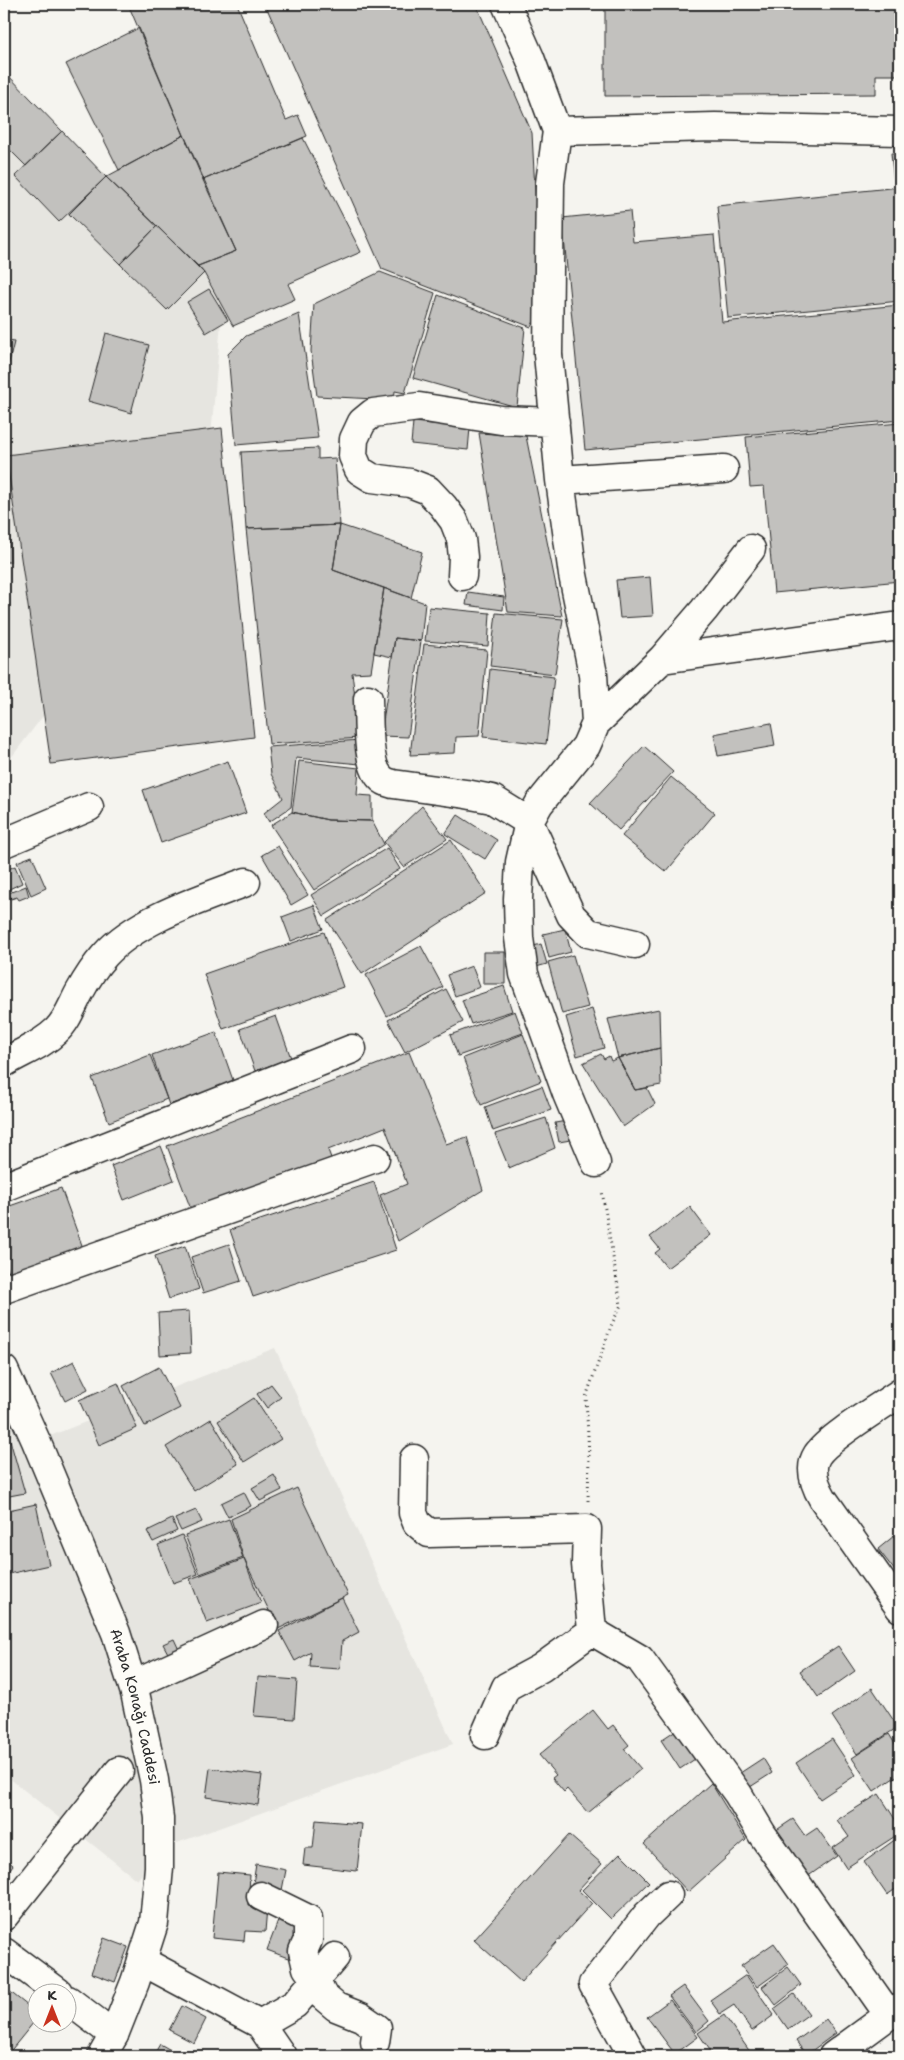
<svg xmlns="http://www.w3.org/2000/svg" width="904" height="2060" font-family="'Shantell Sans',sans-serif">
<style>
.built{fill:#e6e5e0}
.building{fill:#c2c1be;stroke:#2b2b2b}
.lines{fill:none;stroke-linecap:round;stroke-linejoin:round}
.minor-casing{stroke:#2b2b2b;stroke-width:31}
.major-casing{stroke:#2b2b2b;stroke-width:31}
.path{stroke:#2b2b2b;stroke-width:3;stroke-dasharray:1 4;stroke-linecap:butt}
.minor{stroke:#fdfcf7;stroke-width:28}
.major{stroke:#fdfcf7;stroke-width:28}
.labels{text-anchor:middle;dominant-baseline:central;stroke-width:5;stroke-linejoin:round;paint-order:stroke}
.street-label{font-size:15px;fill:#2b2b2b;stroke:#fdfcf7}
</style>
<rect width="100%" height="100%" fill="#f5f4ef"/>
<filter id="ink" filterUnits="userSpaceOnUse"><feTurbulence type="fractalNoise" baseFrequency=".02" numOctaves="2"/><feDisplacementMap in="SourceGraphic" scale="10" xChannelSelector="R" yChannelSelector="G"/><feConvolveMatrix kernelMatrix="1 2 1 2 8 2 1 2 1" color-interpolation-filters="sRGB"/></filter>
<g filter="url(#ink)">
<path class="built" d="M4 127 226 265 205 504 4 767Z
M275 1348 453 1744 163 1848 137 1880 4 1774V1370L37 1441Z"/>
<path class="building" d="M128 4H237L286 120 298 115 307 136 203 180Z
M265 4H476L532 133 541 308 531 327 382 269Z
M605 4H900V75H876V94L605 96Z
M139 28 184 135 119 170 66 64Z
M4 71 62 131 26 166 4 144Z
M62 131 106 177 59 222 15 176Z
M184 135 236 251 198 266 106 177Z
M303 138 361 252 288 284 295 299 233 326 204 273 198 266 236 251 203 180Z
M891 153H900V183H894Z
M106 177 157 226 120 264 69 214Z
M900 187V301L728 318 717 206Z
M630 211 633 242 714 235 722 322 900 305V420L585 450 562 218Z
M157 226 204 273 167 310 120 264Z
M380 272 435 293 405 393 395 391 394 400 317 396 311 351 314 304Z
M209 289 228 320 206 333 187 302Z
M438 295 525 328 517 407 413 378Z
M299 314 318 438 236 445 228 354 246 336Z
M106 333 149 345 131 413 88 401Z
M4 340 14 342 4 383Z
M413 422 470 428 468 450 411 444Z
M900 423V581L774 593 764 486 750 487 746 437Z
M222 428 254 737 51 764 6 455Z
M479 433 526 436 562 616 508 612Z
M318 448V459L335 458 340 525 246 529 241 452Z
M340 525 333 570 384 588 371 672 352 673 360 738 269 744 246 529Z
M340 525 422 552 411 598 333 570Z
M4 530H9L10 562H4Z
M650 577 653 616 620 618 616 580Z
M384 588 425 603 421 641 395 638 392 657 374 653Z
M468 592 504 597 503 610 466 605Z
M429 607 490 613 488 646 425 641Z
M496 613 563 619 555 674 490 666Z
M395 638 421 641 408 737 381 736Z
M424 644 487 650 479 736 456 737 455 753 410 755Z
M490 669 554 677 546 744 483 737Z
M771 723 775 746 718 756 714 734Z
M360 740V764L296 758 291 807 269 822 264 813 283 798 271 774 268 747Z
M644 746 673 772 619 830 590 803Z
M228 761 246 813 161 843 143 790Z
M299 761 359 768 357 795 372 796V821L328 820 292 812Z
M671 777 715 813 666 872 622 836Z
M422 806 447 839 404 867 384 842Z
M292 812 328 820 372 821 384 844 314 890 271 825Z
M458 815 497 840 485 859 445 834Z
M451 840 486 893 362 974 327 920Z
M278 846 308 895 291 905 262 855Z
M387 848 400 869 324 916 311 895Z
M32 856 46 888 31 895 17 862Z
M15 866 22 883 7 890 4 882V871Z
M26 886 29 896 19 900 17 897 11 899 9 893Z
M314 905 323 929 291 941 282 917Z
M565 929 571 952 549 958 543 934Z
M324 932 343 987 223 1029 204 974Z
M541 944 547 964 536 967 530 947Z
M421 946 443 987 387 1016 366 975Z
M483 952H505V984H483Z
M573 955 588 1007 562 1014 548 962Z
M472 966 480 987 455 996 447 975Z
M504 986 512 1011 471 1024 462 1000Z
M446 989 463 1022 405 1052 388 1020Z
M592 1009 604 1048 577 1056 566 1017Z
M659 1009 660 1048 618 1058 608 1019Z
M515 1011 523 1033 458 1056 450 1035Z
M276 1016 291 1058 255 1071 240 1029Z
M216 1032 234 1083 169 1105 152 1055Z
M523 1034 541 1081 481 1105 463 1058Z
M660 1048 661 1085 635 1090 618 1058Z
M409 1052 446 1144 467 1137 483 1190 398 1241 380 1195 407 1184 385 1127 328 1150 331 1158 192 1212 167 1146Z
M601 1054 604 1059 609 1056 611 1061 618 1058 635 1090 647 1088 655 1104 623 1127 583 1063Z
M150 1055 167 1099 109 1122 92 1078Z
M542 1086 551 1110 493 1131 485 1107Z
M546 1118 555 1148 509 1168 495 1134Z
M573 1120 576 1139 559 1142 555 1123Z
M161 1146 174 1180 124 1200 111 1166Z
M374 1182 396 1250 253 1297 230 1230Z
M61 1188 83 1248 9 1274 4 1258V1208Z
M690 1207 711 1235 667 1268 655 1253 660 1249 650 1237Z
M229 1244 241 1281 203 1293 191 1257Z
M185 1246 199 1289 169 1299 155 1256Z
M189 1311 191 1353 160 1355 158 1313Z
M74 1361 88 1389 65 1401 51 1373Z
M159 1367 180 1408 145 1426 123 1386Z
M118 1383 137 1428 99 1445 79 1400Z
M271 1384 281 1397 267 1408 257 1394Z
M254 1398 281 1439 244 1462 218 1421Z
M211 1419 238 1464 194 1491 166 1447Z
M6 1426 25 1493 4 1497V1428Z
M274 1475 282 1490 260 1501 252 1488Z
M297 1488 348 1595 278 1629 244 1559 231 1519Z
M244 1492 251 1506 228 1517 221 1503Z
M36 1504 49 1565 4 1575V1511Z
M196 1510 202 1522 181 1531 175 1519Z
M172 1519 177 1531 153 1542 147 1531Z
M229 1519 243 1558 200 1574 185 1535Z
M900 1531V1576H899L878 1549Z
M182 1535 198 1574 173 1583 158 1545Z
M244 1559 261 1603 207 1623 190 1579Z
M342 1598 359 1632 342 1641 340 1669 310 1667 311 1652 295 1661 279 1631Z
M174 1639 180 1652 170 1657 163 1644Z
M838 1646 855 1671 818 1697 800 1671Z
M258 1677 297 1680 294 1719 254 1716Z
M872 1688 898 1727 857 1754 832 1716Z
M593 1710 608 1729 613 1725 629 1745 624 1749 641 1769 588 1813 567 1789 564 1792 552 1778 556 1775 539 1755Z
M679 1728 698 1757 680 1769 661 1740Z
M889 1734 900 1752V1774L874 1791 852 1758Z
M832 1739 856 1775 820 1799 796 1763Z
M763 1758 772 1773 747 1789 737 1775Z
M210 1768 262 1775 258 1805 206 1797Z
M711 1783 746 1840 688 1892 644 1844Z
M879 1794 900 1827V1833L846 1868 833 1848 849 1837 837 1820Z
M793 1819 805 1836 817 1828 837 1856 807 1877 775 1831Z
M316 1820 362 1824 357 1871 303 1865 305 1848H313Z
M569 1835 602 1864 578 1890 592 1903 521 1982 474 1940Z
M900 1836V1886L887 1895 864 1862Z
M620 1853 649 1882 611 1919 582 1890Z
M4 1858 13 1865 4 1877Z
M256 1864 286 1870 282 1890 253 1884Z
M218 1872 250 1875 248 1905 267 1907 265 1932 245 1931 244 1941 212 1938Z
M280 1916 302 1925 288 1958 267 1950Z
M104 1938 128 1947 115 1982 91 1973Z
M774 1943 789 1964 757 1987 741 1966Z
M788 1967 801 1985 776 2005 762 1987Z
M746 1975 774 2015 752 2031 734 2005 720 2014 710 2000Z
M683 1986 709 2021 696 2032 669 1996Z
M4 1987 38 2014V2017L8 2054 4 2051Z
M794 1994 809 2014 788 2029 774 2009Z
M670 2000 698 2037 675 2054 647 2017Z
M182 2006 206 2019 194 2043 169 2030Z
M724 2015 753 2056H714L698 2033Z
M826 2019 836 2033 806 2055 796 2041Z
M160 2044 181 2056H153Z"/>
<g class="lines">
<g class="minor-casing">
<path id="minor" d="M506 4 530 58 557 131 550 183 548 354 560 480 573 575 593 674 596 723 586 746 539 804 529 822 520 862 518 899 519 938 524 974 567 1094 596 1163
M557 131 715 127 900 131
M560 480 724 469
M462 576 463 557 461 539 454 521 443 506 428 490 410 483 372 478 359 470 353 456 354 439 362 422 373 413 419 407 501 420 555 422
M662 659 900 626
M368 699C369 719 366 766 382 779 385 782 390 783 393 784L466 794 492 799 529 822 571 915 588 933 635 944
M596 723 662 659 704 610 751 549
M4 843 89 807
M4 1063C21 1052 41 1046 56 1031 67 1021 72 1006 79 993 86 980 96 965 105 955 137 919 202 899 246 882
M4 1187 352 1049
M4 1289 375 1158
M900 1393C880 1407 829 1437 817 1455 808 1469 816 1487 823 1499L900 1608
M414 1459 413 1513 417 1523 429 1533 587 1529 586 1564 592 1631 640 1659 738 1794 762 1834 889 2015
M133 1685 264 1625
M485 1735 506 1687 541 1668 592 1631
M261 1896 308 1919V1940L303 1951 307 1968 315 1979 323 1996 336 2007 361 2017 377 2028 375 2042
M4 1916 119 1771
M4 1952 58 1992
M142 1961 260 2024 282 2056
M68 2000 114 2035
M260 2024 295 2004 335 1957
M633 2056 593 1984 647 1915 668 1895
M833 2056 900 2007"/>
</g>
<g class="major-casing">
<g id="major">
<path id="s1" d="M4 1370 36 1441 116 1633 135 1693 154 1780 159 1818V1867L154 1923 135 1982 114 2035 102 2056"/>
</g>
</g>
<path class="path" d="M588 1501 589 1455 586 1397 611 1326 621 1305 602 1191"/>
<use href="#minor" class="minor"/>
<use href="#major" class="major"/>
</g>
</g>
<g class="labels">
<g class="street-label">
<text stroke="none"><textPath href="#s1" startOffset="362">Araba Konağı Caddesi</textPath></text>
</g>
</g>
<rect width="904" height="2060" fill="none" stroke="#fdfcf7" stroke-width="20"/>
<rect x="10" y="10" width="884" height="2040" fill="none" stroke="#2b2b2b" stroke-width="2" filter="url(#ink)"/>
<g transform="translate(52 2008)"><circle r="24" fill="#fdfcf7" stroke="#a9a8a5"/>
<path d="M0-4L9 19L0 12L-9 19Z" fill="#c8321e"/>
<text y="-8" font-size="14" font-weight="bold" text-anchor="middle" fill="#2b2b2b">K</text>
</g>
</svg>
